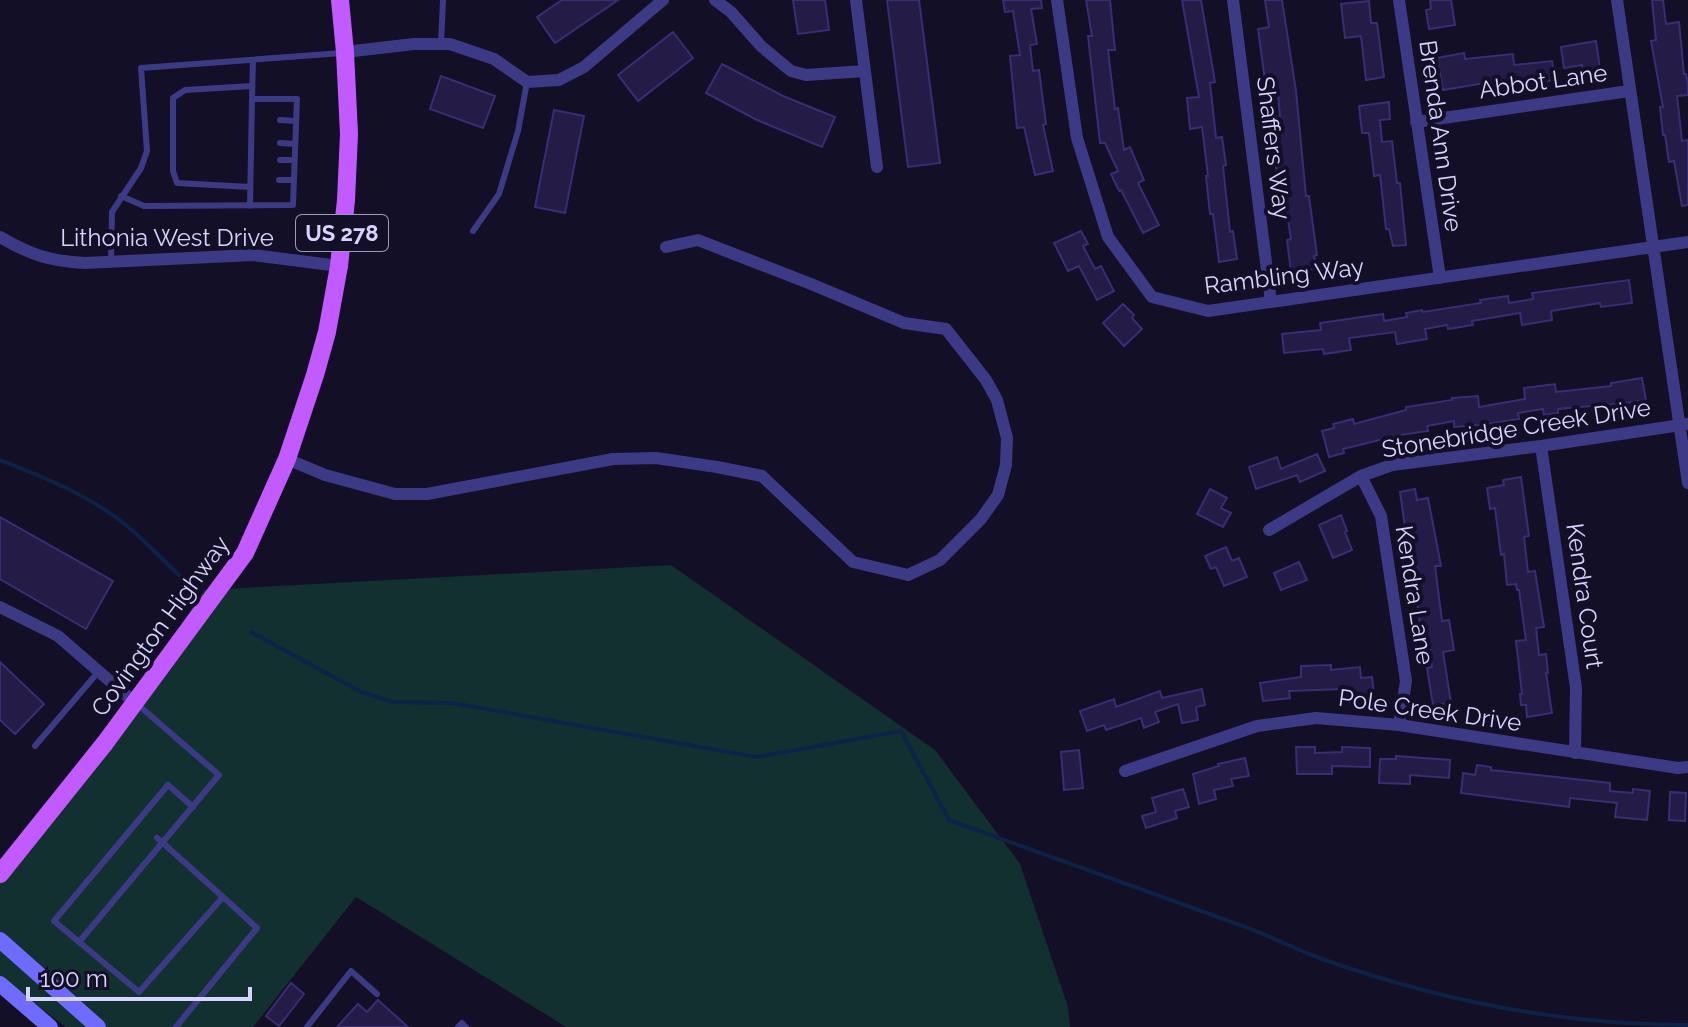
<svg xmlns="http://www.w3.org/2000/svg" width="1688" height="1027" font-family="Raleway,sans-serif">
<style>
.green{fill:#12302f}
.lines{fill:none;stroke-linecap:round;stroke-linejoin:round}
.stream{stroke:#0c2248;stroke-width:4}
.building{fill:#241b47;stroke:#3b2d73;stroke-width:2}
.service{stroke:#3d3a85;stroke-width:6}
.minor{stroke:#3d3a85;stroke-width:12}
.secondary{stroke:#6f6bff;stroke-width:16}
.primary{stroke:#c25bff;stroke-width:18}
.labels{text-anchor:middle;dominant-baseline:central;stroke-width:8;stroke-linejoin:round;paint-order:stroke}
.shield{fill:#130f26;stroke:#9e99be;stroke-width:2}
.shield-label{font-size:22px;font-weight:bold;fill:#d9d4ff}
.street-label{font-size:24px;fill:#d9d4ff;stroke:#130f26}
</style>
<rect width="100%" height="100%" fill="#130f26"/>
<path class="green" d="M671 565 935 750 1020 864 1068 1007 1070 1027H566L356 897 253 1027H66L0 978V863L100 748 204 590Z"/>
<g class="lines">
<path class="stream" d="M0 460C43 477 89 495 126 525 146 542 165 562 184 580
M251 632 361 692 392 702 452 703 757 757 901 731 949 820C1046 855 1143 890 1240 925 1269 935 1296 950 1325 960 1442 1001 1563 1025 1688 1025"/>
</g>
<path class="building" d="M562 0H618L555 43 537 17Z
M793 0H825L829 30 798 34Z
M887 0H919L940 163 908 167Z
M1003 0H1041L1042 8 1031 9 1037 44 1030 45 1033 71 1039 70 1046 124 1043 125 1053 171 1035 175 1024 127 1017 128 1010 56 1020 55 1013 11 1005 12Z
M1086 0H1110L1115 50H1108L1115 109 1118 108 1124 150 1130 147 1144 180 1138 183 1159 225 1143 233 1121 190 1119 191 1111 174 1118 171 1105 143H1100L1088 36H1092Z
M1182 0H1201L1215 82 1210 83 1216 138 1222 137 1226 165 1223 166 1230 232 1233 231 1237 259 1219 262 1213 214H1210L1206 176H1208L1202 127 1190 129 1187 98 1199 97Z
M1265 0H1282L1296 91 1306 196H1309L1317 255 1314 256 1316 269 1291 272 1287 240 1291 239 1287 214 1282 215 1276 167H1281L1278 136 1271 137 1269 118 1280 117 1278 94 1272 95 1269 80 1265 81 1258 29 1269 27Z
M1430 0H1451L1455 25 1429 29 1426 10 1431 9Z
M1652 0H1663L1666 24 1679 22 1684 74H1686L1688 85V95L1677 96 1682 141 1688 140V205L1682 206 1674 161 1669 162 1665 135H1663L1660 107H1663L1651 41 1656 40Z
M1369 1 1371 23H1377L1384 77 1366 80 1361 36 1345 38 1341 4Z
M673 32 693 58 638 101 618 75Z
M1596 41 1600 69 1583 71 1582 65 1564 68 1561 47Z
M1464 53 1465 59 1513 54 1514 65 1552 61 1555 80 1526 83V80L1485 83 1443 90 1437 58Z
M722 64 783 96 835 117 822 147 757 120 706 93Z
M441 76 495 96 483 128 430 109Z
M1389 102 1390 119 1380 120 1382 142 1392 141 1397 183H1400L1406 245 1393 246 1389 229H1386L1380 175 1374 176 1369 133H1362L1359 106Z
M554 110 584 116 565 213 535 207Z
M1081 231 1088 244 1083 246 1095 269 1101 266 1114 291 1097 300 1079 266 1068 271 1054 243Z
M1629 280 1632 303 1601 307 1600 303 1551 311 1552 320 1522 325 1520 313 1472 321 1473 325 1448 329 1447 325 1425 329 1427 339 1397 344 1395 332 1349 338 1351 350 1324 354 1323 349 1284 353 1282 334 1321 330 1320 323 1383 314 1384 321 1407 317 1406 313 1422 310 1423 312 1481 303 1480 300 1508 296 1509 303 1533 299 1532 293Z
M1123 304 1134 315 1132 318 1142 329 1124 346 1103 323Z
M1642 378 1646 400 1614 405V404L1558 409V413L1544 415 1543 409 1518 413 1519 419 1480 425 1454 427V421L1427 426 1428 431 1400 435 1343 449 1344 453 1329 457 1322 431 1334 428 1333 424 1353 419 1354 424 1406 410V407L1452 400V398L1478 396 1479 407 1525 399 1524 388 1555 384 1556 392 1611 386V383Z
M1317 454 1325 471 1300 482 1297 475 1256 489 1249 467 1277 457 1281 469Z
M1521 477 1529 536 1524 537 1528 572 1535 571 1544 627 1536 628 1539 655 1546 654 1548 673H1546L1552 713 1527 717 1526 705H1521L1520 694H1522L1516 641 1526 640 1519 590H1517L1516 584 1507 585 1504 554 1501 555 1495 508 1490 509 1487 488 1504 485 1503 480Z
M1210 489 1227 498 1221 508 1231 513 1223 527 1197 514Z
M1415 489 1417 500 1428 498 1441 566H1435L1442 621 1449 620 1454 650 1443 652 1451 703 1433 705 1427 668 1432 667 1428 639 1422 640 1414 579 1419 578 1415 554 1409 555 1400 492Z
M1341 515 1347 531 1345 532 1352 550 1333 558 1319 525Z
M0 517 113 581 86 629 0 579Z
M1226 547 1232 561 1239 558 1247 577 1224 586 1216 567 1211 569 1205 556Z
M1299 562 1307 580 1281 590 1274 573Z
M0 662 44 704 15 734 0 720Z
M1331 665V670L1360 667 1361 678 1372 677 1374 694 1345 697 1344 689 1289 691 1290 698 1263 701 1260 683 1301 677V666Z
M1202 689 1205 705 1196 707 1198 720 1182 723 1178 704 1155 712 1159 722 1144 728 1141 718 1106 730 1104 725 1087 731 1080 711 1114 699 1116 707 1160 691 1162 698Z
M1296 747H1315V753L1342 752V747L1370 748V767L1332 766V774H1297Z
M1079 750 1083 788 1064 790 1061 752Z
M1396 756 1450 760 1449 778 1410 775V784L1379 783 1380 759H1396Z
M1245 758 1249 776 1231 779 1233 786 1214 790 1216 799 1199 804 1193 774 1219 766 1218 764Z
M1477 765 1491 767V770L1610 783V791L1633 793V789L1650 791 1647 820 1615 817 1617 803 1570 798 1569 807 1461 793 1463 773 1475 775Z
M1183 789 1189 807 1175 811 1177 818 1146 828 1142 816 1156 812 1152 798Z
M1670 792 1686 793 1685 821 1669 820Z
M291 983 304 994 279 1026 266 1016Z
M378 1000 408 1027H337L358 1004 367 1012Z"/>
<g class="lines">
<path class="service" d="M441 44 443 0
M280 120 296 121
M280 143 295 144
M280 160H294
M279 180H294
M250 187 177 183 173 171V98L185 90 252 86
M121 196 144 206 293 205 297 99H252L253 60
M250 206 252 99
M473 231 499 194 518 131 527 82
M111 262 112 212 141 168 147 151 141 68 342 53
M137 704 219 775 79 942 139 992 223 897 163 843 157 838
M35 746 99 671
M79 942 54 921 168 785 193 807
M176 1027 257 928 223 897
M307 1027 351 971 377 994
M458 1027 462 1023 466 1027"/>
<path class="minor" d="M715 0 731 12 761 46 791 71 806 75 865 71
M856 0 877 167
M1057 0 1077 138 1108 237 1152 297 1208 311 1688 242
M1233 0 1271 302
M1399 0 1440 278
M1617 0 1688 483
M345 52 414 44H450L494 59 527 82 559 80 584 67 663 0
M1416 122 1629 91
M0 237C31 255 49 261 85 263L253 255 339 266
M1541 446 1576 688 1575 753
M287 459 325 475 395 494H427L613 459 656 458 717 467 762 476 853 562 908 575 940 560 981 519 998 495 1006 465 1007 438 997 400 986 380 946 329 904 323 811 284 698 240 666 247
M1361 476 1381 516 1406 681 1399 725
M1269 530 1361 476 1392 465 1541 446 1688 424
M0 607 58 636 134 702
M1125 771 1257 726 1316 718 1399 725 1678 768 1688 767"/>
<path class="secondary" d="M0 940 98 1027
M0 984 50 1027"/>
<path class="primary" d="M0 874 105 743 245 553 287 459 315 375 327 332 339 266 346 200 349 134 345 52 340 0"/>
</g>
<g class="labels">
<rect class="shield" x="296" y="215" width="92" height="36" rx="6"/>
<g class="shield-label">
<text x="342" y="233">US 278</text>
</g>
<g class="street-label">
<text transform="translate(1543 81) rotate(-8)">Abbot Lane</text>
<text transform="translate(1441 136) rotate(82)">Brenda Ann Drive</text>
<text transform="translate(1274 148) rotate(83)">Shaffers Way</text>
<text x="167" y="237">Lithonia West Drive</text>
<text transform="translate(1284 276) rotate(-7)">Rambling Way</text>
<text transform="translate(1516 428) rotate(-9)">Stonebridge Creek Drive</text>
<text transform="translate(1415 595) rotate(81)">Kendra Lane</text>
<text transform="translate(1585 596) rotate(82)">Kendra Court</text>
<text transform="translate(160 626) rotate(-54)">Covington Highway</text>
<text transform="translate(1430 710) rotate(8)">Pole Creek Drive</text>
</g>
</g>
<path d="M28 987v12h222v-12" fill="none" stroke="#d9d4ff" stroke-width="4"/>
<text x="40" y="987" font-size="24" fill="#d9d4ff" stroke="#130f26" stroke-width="6" paint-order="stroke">100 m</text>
</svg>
